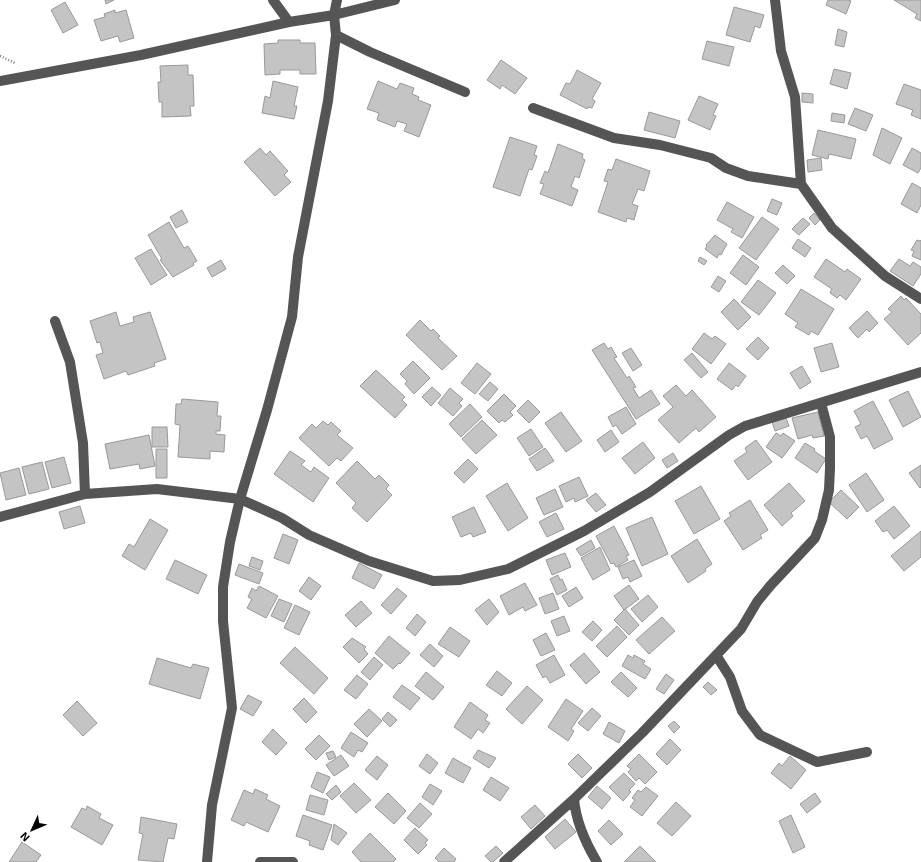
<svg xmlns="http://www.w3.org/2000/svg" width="921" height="862" font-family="'Exo 2',sans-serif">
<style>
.building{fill:#c4c4c4;stroke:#999}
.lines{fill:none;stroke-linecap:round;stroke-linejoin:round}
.path{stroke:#777;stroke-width:2.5;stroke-dasharray:1 2;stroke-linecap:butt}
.minor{stroke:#555;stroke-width:10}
</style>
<rect width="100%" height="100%" fill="#fff"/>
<path class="building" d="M105 0H114L106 4Z
M828 0H848L851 1 846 14 826 5Z
M894 0H921V21L915 18 917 14Z
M65 2 78 25 63 33 51 10Z
M734 7 764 15 760 28 755 26 750 42 726 35Z
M115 10V13L126 10 134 38 120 42 118 36 101 41 94 20 105 17 104 14Z
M838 29 847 32 844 47 835 45Z
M278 40H300V43H315L316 74H300V70H280V74L265 75 264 44 278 43Z
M707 41 734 47 729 66 702 59Z
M501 60 527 78 515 94 502 85 500 89 487 80Z
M188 65V75H193L194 106H190L191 116 162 117V102H159L158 82H161L160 66Z
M834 69 851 73 847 89 830 84Z
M577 70 601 83 592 99 595 101 592 108 588 107 587 109 560 95 566 83 570 84Z
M273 81 298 87 294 106H297L294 119 262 113 265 96 270 98Z
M378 81 397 89 400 83 414 88 412 94 419 97 418 100 431 105 419 137 404 131 407 124 397 121 395 127 377 120 379 113 367 109Z
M904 84 921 90V119L911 115 913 110 896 104Z
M802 93 813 94V103L802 102Z
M699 96 718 104 713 115 716 116 710 130 688 120Z
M855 108 873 115 866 131 848 124Z
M649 112 680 121 675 138 644 130Z
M832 113 845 115 844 123 831 121Z
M882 128 902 138 890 164 873 155Z
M818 130 856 139 851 159 829 154 828 159 812 155Z
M510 137 537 146 534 155 537 156 532 170 529 169 520 196 493 187Z
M558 144 583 154 582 158 585 160 579 178 575 176 571 187 578 190 572 206 540 194 544 184 540 183 545 171 548 173Z
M260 148 266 155 270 151 288 171 284 175 291 182 275 196 244 162Z
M912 148 921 153V168L918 173 903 165Z
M821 158 822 170 808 172 807 160Z
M616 159 650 171 644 191 638 189 632 204 638 206 634 220 627 218 626 222 598 212 608 182 604 181 608 169 612 170Z
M912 183 921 188V205L917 213 901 204Z
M772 199 782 203 777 215 767 211Z
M727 202 754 217 742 238 731 232 733 229 717 220Z
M182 210 188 222 176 228 170 217Z
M814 213 820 220 815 225 809 218Z
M762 217 779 229 756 260 739 248Z
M803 218 810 224 799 235 792 229Z
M169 222 184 248 188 246 197 261 193 263 194 265 173 277 160 260 162 259 148 235Z
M715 235 727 244 721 255 719 254 717 258 705 249 707 246 706 245Z
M798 239 811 248 805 257 792 248Z
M917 240 920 241 921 240V260L912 256 914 251 911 250Z
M151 249 167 275 151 285 135 258Z
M743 255 759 267 746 285 730 273Z
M700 257 707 261 704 265 698 261Z
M826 259 845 272 847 269 861 279 846 300 840 295 837 298 830 293 832 289 814 277Z
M899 259 910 266 913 262 921 267V274L913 286 890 271Z
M221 260 226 269 212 277 207 268Z
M783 265 795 276 787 284 775 273Z
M718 276 726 281 719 292 711 287Z
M758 280 776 293 759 315 741 302Z
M801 289 834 309 818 335 811 331 809 335 795 327 798 323 785 314Z
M901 296 904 300 906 298 921 314V333L908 345 884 319 892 312 888 309Z
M734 299 751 317 738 330 721 312Z
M867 311 878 323 869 332 867 329 858 338 849 328Z
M116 312 120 326 134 322 133 317 150 312 166 359 154 363 155 366 128 375 126 371 104 379 96 355 103 353 100 342 97 343 90 321Z
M420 320 431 331 433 329 440 336 438 338 457 356 442 370 406 335Z
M704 333 712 339 715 336 726 344 711 364 692 349Z
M758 337 769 348 758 360 746 349Z
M604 343 608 349 611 347 617 357 614 358 627 378 629 376 636 387 633 388 639 398 651 390 660 404 636 419 592 350Z
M832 343 839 367 821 372 814 348Z
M631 348 642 365 633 371 622 353Z
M692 353 708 372 701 378 684 360Z
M413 361 430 378 414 394 405 384 407 381 400 374Z
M477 363 491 374 475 394 461 383Z
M729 363 746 376 738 387 736 385 732 390 717 379Z
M802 366 811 382 800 389 790 373Z
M376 370 405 397 402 400 407 405 395 418 360 386Z
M490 382 498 389 488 401 479 394Z
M676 385 686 396 692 390 716 417 699 432 696 428 679 443 658 420 673 407 663 396Z
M432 387 441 395 431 406 422 397Z
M450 388 463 399 459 403 462 406 453 416 438 403Z
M908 391 921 417 903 427 889 400Z
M504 394 516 406 510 412 513 415 505 422 502 420 499 423 487 411Z
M182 399 218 402 217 416H221L220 431H216V434L225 435 224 452 210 451V459L178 457 180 425 175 424 176 404H181Z
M528 400 540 412 529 423 517 411Z
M873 401 893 439 874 449 867 436 861 439 855 427 861 424 854 411Z
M470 404 482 417 461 437 449 424Z
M626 407 636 424 622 434 616 425 613 427 608 417Z
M561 412 582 441 566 452 545 423Z
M818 412 824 436 813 438 812 435 798 439 792 418Z
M786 418 789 426 775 431 772 422Z
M482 420 497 435 476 454 462 439Z
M323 421 328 425 331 422 341 431 337 435 353 448 341 461 337 458 329 466 299 438 312 424 316 428Z
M152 427H167L168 447H152Z
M531 429 543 447 529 456 517 438Z
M611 430 619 442 605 452 597 440Z
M776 433 781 436 783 433 795 441 782 458 766 447Z
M149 435 155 466 140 469 139 464 110 469 105 444Z
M756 440 772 462 748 480 734 461 747 452 745 448Z
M643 442 655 458 635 474 622 458Z
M805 443 815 449 814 451 826 459 817 473 795 458Z
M545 448 554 461 537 471 529 459Z
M156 449H167V478H156Z
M290 451 305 461 301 465 311 472 314 467 329 478 313 502 274 474Z
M673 453 678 461 667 468 662 460Z
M64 457 71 483 52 488 45 462Z
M468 459 478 469 464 483 454 473Z
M357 461 375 479 379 475 389 485 386 489 392 495 367 522 352 508 356 503 336 483Z
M42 462 49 489 29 494 22 467Z
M921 465V487L920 488 909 473Z
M19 468 26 495 6 500 0 473Z
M866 473 884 500 867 512 849 485Z
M579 477 588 496 575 502 574 498 566 502 559 486Z
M507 483 528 518 508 531 486 496Z
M789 483 805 501 791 513 793 516 782 526 764 505Z
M701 486 720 519 694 534 675 501Z
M555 489 563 507 544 515 536 498Z
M841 490 859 507 847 519 829 502Z
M596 493 606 505 596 512 586 500Z
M750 500 768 530 760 535 762 538 743 550 724 521 731 516 729 513Z
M80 506 85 523 64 529 59 512Z
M894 506 910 526 894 539 887 530 883 532 875 521Z
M474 507 486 532 473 537 471 533 461 537 452 517Z
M556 513 564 529 547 537 539 522Z
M652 517 668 554 642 566 626 528Z
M150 519 168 530 145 570 122 556 129 544 134 547Z
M614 526 629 555 626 556 628 560 616 567 614 563 611 564 596 536Z
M921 531V557L904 571 891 556Z
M283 534 298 540 289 564 274 558Z
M697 539 712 564 705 569 706 571 688 583 671 556Z
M591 540 595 548 581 556 576 549Z
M600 547 610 570 593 580 581 558Z
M565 553 571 567 552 575 546 560Z
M252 557 263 561 260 570 249 566Z
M175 560 207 575 198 594 166 579Z
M634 560 642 576 630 582 628 577 623 579 618 567Z
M359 563 382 575 374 589 352 578Z
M239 564 263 573 259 584 235 575Z
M558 575 560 580 562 579 567 590 557 595 550 579Z
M309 577 321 586 311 600 299 591Z
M525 583 537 605 525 611 523 607 509 615 500 596Z
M629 585 639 599 624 610 614 596Z
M259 586 278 596 266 618 247 608 252 599 248 597 252 588 256 591Z
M576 587 583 598 569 607 562 596Z
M397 588 407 596 391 614 381 605Z
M553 593 559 609 545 614 539 598Z
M648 595 658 607 642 622 631 609Z
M279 599 292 604 284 622 271 616Z
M489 599 499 612 487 625 475 610Z
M361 601 372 613 356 627 345 615Z
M295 605 310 612 299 635 284 628Z
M625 609 639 625 629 635 614 620Z
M417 614 426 622 415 636 406 628Z
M564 616 570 631 557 636 551 621Z
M662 617 675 631 649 654 636 640Z
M593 621 602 630 592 641 582 632Z
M617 626 627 637 607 657 596 646Z
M450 627 470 641 459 657 438 644Z
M546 633 555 650 541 656 533 640Z
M389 636 410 653 400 664 399 663 393 669 375 653Z
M352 638 366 647 364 649 368 654 359 663 343 647Z
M430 644 443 656 434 667 420 655Z
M295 647 328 678 314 694 280 663Z
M584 653 600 672 586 684 570 665Z
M554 655 565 675 550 683 546 676 543 678 536 665Z
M628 655 633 658 634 655 645 661 643 664 651 669 645 679 622 666Z
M374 657 383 665 370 680 361 672Z
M157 658 191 668 193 664 209 668 200 699 149 684Z
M497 671 512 683 502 696 486 685Z
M426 672 444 687 433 700 415 686Z
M621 672 637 688 628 697 611 682Z
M666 674 674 680 664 694 656 689Z
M357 675 368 684 356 699 344 690Z
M708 682 717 690 711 695 703 687Z
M402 685 420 698 410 710 393 697Z
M527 686 543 700 522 724 506 709Z
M248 695 262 702 253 716 240 709Z
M304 698 317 712 306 723 293 709Z
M566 699 583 711 571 729 574 731 568 741 548 727Z
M77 701 97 723 83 736 63 715Z
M470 702 488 715 485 720 490 723 483 733 478 729 471 739 454 727Z
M592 708 601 716 588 731 578 723Z
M369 709 382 721 367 737 354 724Z
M388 712 397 720 390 727 382 719Z
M674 721 680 727 674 733 668 726Z
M609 722 625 731 619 743 603 734Z
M273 729 287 743 276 755 262 742Z
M351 732 368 743 362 752 358 750 354 757 341 748Z
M319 735 330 746 316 760 305 749Z
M670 739 681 750 667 765 656 754Z
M478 750 496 758 489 768 473 758Z
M333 751 336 757 329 760 326 753Z
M427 754 438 763 430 774 419 766Z
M578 754 592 768 582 778 568 764Z
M639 754 657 772 645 784 639 778 636 781 628 772 631 769 627 766Z
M341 755 349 766 334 776 326 765Z
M377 756 388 765 377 780 365 770Z
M790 756 806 770 791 789 771 773 779 763 782 766Z
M453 758 471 768 463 783 445 773Z
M317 772 330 777 323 793 311 787Z
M624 773 635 784 629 790 631 792 623 801 609 787Z
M491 777 509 788 500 801 483 790Z
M354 783 371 800 356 813 340 796Z
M430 784 442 791 433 805 422 797Z
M336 785 341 792 332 800 326 794Z
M597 786 611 798 602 809 588 797Z
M646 787 658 796 642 816 630 807 635 800 632 798 638 790 641 792Z
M255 789 268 795 266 799 280 806 268 832 246 822 244 826 231 820 244 790 253 794Z
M388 793 406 811 394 824 375 807Z
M815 793 821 802 807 813 800 804Z
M310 795 328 800 324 815 306 810Z
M676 802 691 816 672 836 657 823Z
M420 803 432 814 419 828 407 818Z
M535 805 545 816 531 829 521 817Z
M87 806 101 814 99 818 113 825 102 845 71 827 82 808 86 810Z
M303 815 332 825 323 850 309 845 310 841 296 836Z
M791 815 805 847 793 853 779 821Z
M141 817 177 824 174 839 168 838 163 862 138 860 143 834 139 833Z
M565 819 576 832 555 849 545 837Z
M609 820 623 834 611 845 598 831Z
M334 824 347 833 338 845 331 840Z
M415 828 428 840 425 843 427 845 418 854 404 840Z
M370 833 396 859 393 862H361L352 852Z
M22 842 41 855 36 862H9Z
M496 846 503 853 493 862H491L485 856Z
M640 846 656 862H624Z
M444 848 456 859 454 862H439L435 858Z"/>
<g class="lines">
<path class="path" d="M0 56 15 63"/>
<path class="minor" d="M273 0 289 22
M775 0 781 51 795 97 801 184 832 228 885 276 921 299
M336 35 370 52 465 92
M0 81 141 55 289 22 334 15 395 0
M533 108 614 138 660 145 711 158 726 168 748 176 801 184
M55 321 70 362 83 443 85 494
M0 517 85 494 157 489 240 499 282 518 309 535 369 561 433 581 460 580 508 569 584 531 650 492 729 435 745 426 921 372
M716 655 730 677 742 711 760 735 817 762 867 752
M574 799C576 822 585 842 597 862
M207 862 212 805 232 708 223 621V587L230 542 240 499 267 410 292 317 298 257 328 101 336 35 334 15 337 0
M260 862H293
M504 862 574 799 642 733 741 629 757 602 770 586 815 538 822 520 829 490 830 468V437L821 403"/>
</g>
<g transform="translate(32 830) rotate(226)" stroke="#ffffff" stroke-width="3" paint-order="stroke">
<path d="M0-3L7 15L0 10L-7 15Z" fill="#000000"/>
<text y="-6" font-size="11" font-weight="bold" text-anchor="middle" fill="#000000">N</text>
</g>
</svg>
